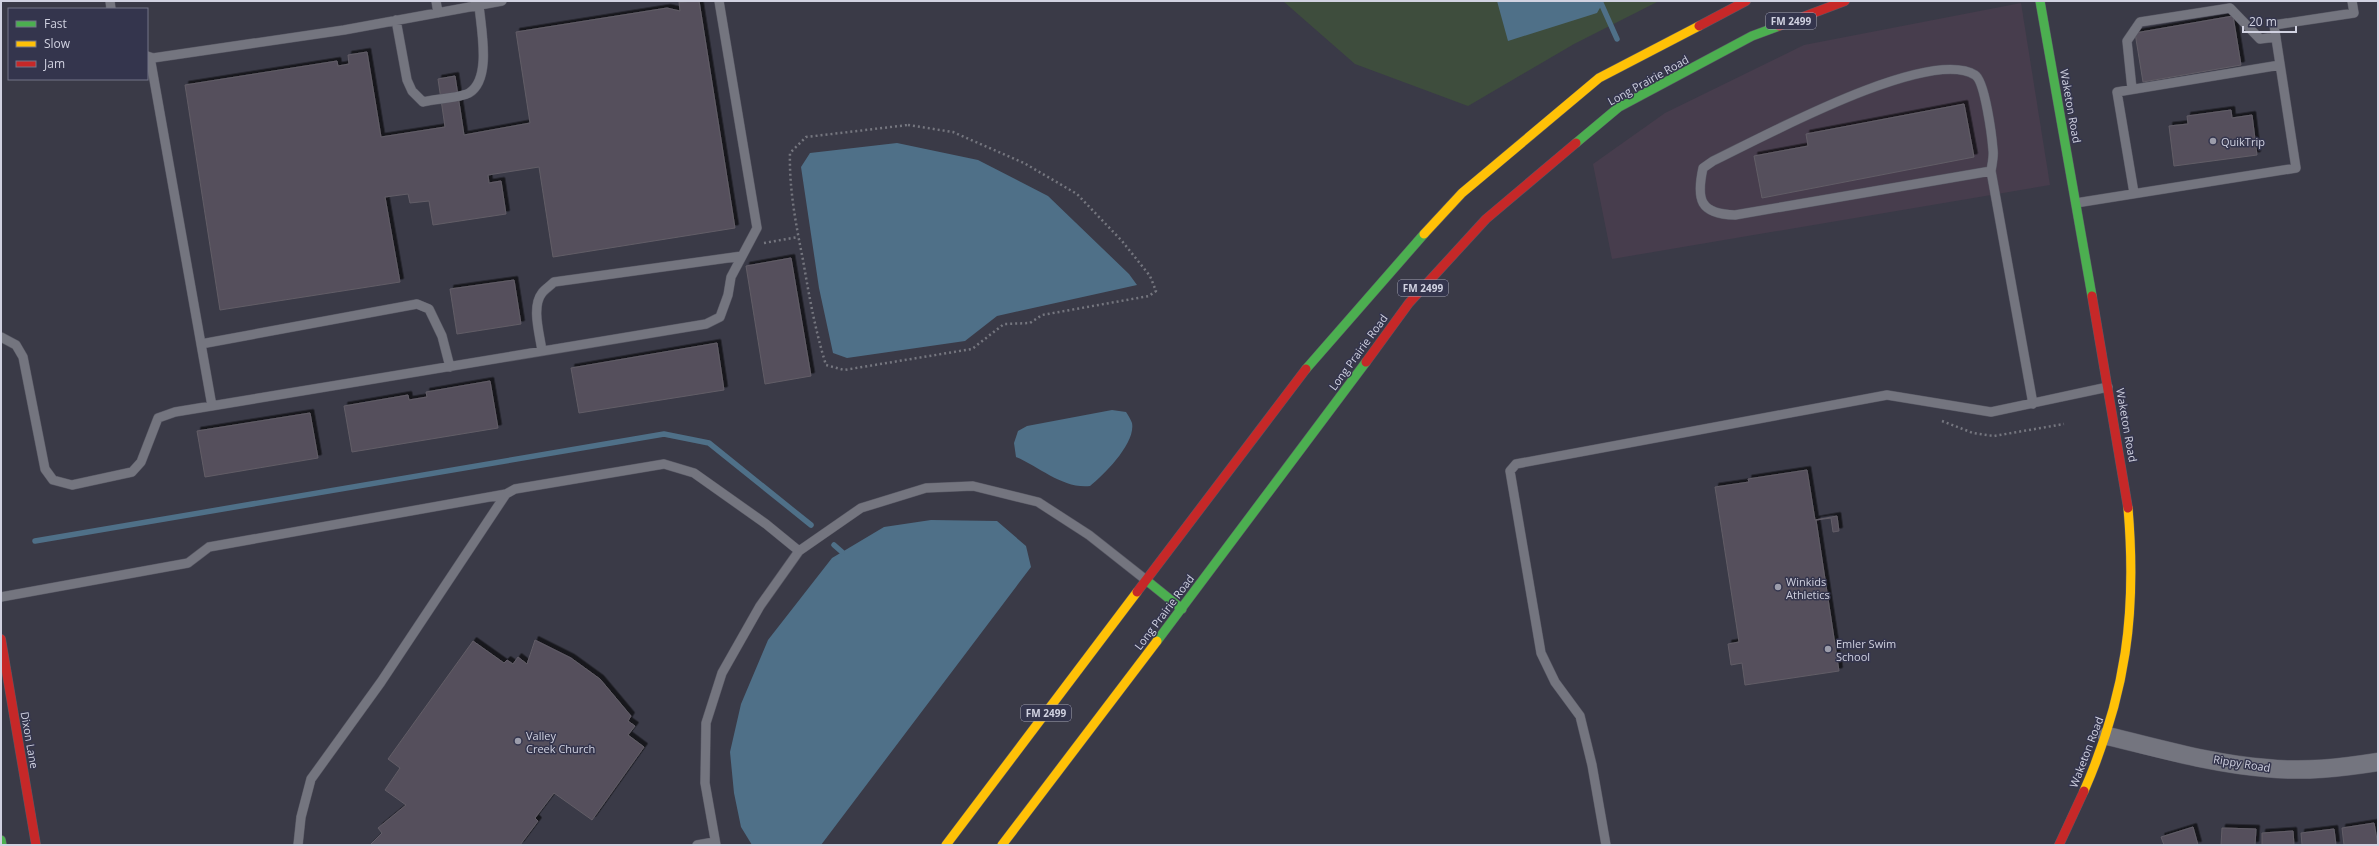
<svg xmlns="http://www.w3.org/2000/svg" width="2379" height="846" font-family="'Open Sans',sans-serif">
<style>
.commercial{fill:#473d4d}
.green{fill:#3e4d3d}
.water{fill:#4f7088}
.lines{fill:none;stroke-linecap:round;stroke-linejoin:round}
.stream{stroke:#4f7088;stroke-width:5.5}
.building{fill:#55505b;stroke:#625d67;filter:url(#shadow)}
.lane-casing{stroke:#585864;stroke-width:10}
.street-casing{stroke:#585864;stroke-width:19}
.fast-casing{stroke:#585864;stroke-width:10}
.slow-casing{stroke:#585864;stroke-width:10}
.jam-casing{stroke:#585864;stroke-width:10}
.path{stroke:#75767f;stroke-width:2.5;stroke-dasharray:2 3;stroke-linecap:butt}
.lane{stroke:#74757f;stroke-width:9}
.street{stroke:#74757f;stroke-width:18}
.fast{stroke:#4caf50;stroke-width:9}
.slow{stroke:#ffc107;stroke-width:9}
.jam{stroke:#c62828;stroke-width:9}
.poi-dot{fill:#9c9dab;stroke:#34354d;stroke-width:1.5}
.labels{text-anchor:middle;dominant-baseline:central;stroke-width:3;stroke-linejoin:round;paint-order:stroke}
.shield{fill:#34354d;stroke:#a2a3b5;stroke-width:1}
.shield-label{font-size:10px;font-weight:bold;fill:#d1d2e1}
.street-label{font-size:11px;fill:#d1d2e1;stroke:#34354d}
.poi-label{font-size:11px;fill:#d1d2e1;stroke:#34354d;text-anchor:start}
</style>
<defs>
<filter id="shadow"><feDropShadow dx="3.5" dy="-3.5" stdDeviation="0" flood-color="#0009"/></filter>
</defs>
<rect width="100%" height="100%" fill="#3a3a47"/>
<path class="commercial" d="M2021 3 2050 185 1612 259 1593 164 1665 113 1804 45Z"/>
<path class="green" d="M1283 1H1659L1574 44 1468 106 1355 64Z"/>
<path class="water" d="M1497 1H1604L1597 13 1508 41Z
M897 143 978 160 1048 196 1129 274 1137 285 997 316 965 341 847 358 833 353 819 288 801 167 810 153Z
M1112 410 1126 412C1128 415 1131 420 1132 423 1136 443 1104 475 1090 486 1063 489 1040 467 1016 457L1014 443 1018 431 1027 426Z
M931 520 997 521 1026 546 1031 567 821 845H752L741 827 734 793 730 752 741 704 768 640 832 558 884 527Z"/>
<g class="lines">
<path class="stream" d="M1600 1 1617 39
M35 541 664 434 709 443 811 525
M834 545 842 552"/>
</g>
<path class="building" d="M699 1 735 228 553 257 539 167 488 175 489 183 501 181 506 214 433 225 429 201 410 203 408 194 385 197 400 282 220 310 185 85 337 61 338 66 349 64 348 55 367 52 381 137 445 127 438 79 455 76 464 135 530 123 516 32 667 8 680 11 679 2Z
M2233 16 2241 65 2143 82 2135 33Z
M1964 104 1974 157 1762 198 1754 156 1808 146 1806 134Z
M2231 110 2232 118 2252 115 2257 155 2174 166 2169 126 2188 124 2187 116Z
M791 258 811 376 765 384 746 266Z
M514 280 521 324 457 334 450 289Z
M717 343 724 390 579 413 571 368Z
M490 381 498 428 352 452 344 406 408 395 409 400 427 397 426 392Z
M310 413 318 458 205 477 197 431Z
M1807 470 1815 520 1837 516 1839 531 1833 532 1831 518 1816 520 1839 671 1745 685 1742 663 1731 665 1728 644 1739 642 1715 487 1749 482 1748 479Z
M535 640 571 658 600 679 631 716 628 721 635 726 628 735 644 747 592 820 554 793 535 818 538 821 520 845H370L382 833 378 828 406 805 385 790 400 768 388 759 473 641 504 663 507 660 513 664 518 657 527 664Z
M2374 823 2378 845H2344L2342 828Z
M2193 827 2198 845H2164L2161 837Z
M2222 828 2256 829 2255 845H2221Z
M2334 829 2336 845H2302L2301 833Z
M2293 831 2294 845H2262V833Z"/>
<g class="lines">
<g class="lane-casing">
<path id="lane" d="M110 1 111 9
M436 1 438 13
M396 20 407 80 412 91 423 102C434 99 460 98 469 93 492 79 481 29 479 5
M147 56 153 58 344 30 502 1
M150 57 212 406
M2132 89 2127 41 2140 22 2230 8 2260 39 2276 37
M1991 171 1735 215C1700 214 1696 200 1703 168L1713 161C1761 138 1929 46 1975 75 1985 81 1992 137 1993 150 1994 156 1992 164 1991 171L2033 404
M2134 193 2117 92 2280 65
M2076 203 2296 168 2274 25 2354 13 2352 1
M1 337 16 345 23 357 45 469 53 480 72 485 132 472 141 462 158 418 175 412 706 324 720 317 728 295 731 277 757 228 719 1
M201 344 417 304 429 309 442 336 450 367
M542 351C540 335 531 307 542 293 545 289 550 286 554 282L742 256
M1 597 188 563 209 547 506 494
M298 845 301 817 311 779 381 682 506 494 515 489 664 464 694 473 766 524 799 551
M697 845 714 842
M716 845 705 783 706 723 722 673 760 606 799 551 861 508 926 488 973 486 1038 502 1089 535 1146 580
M1606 845 1592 765 1580 716 1555 682 1541 653 1510 471 1516 464 1887 395 1991 412 2108 387"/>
</g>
<g class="street-casing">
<path id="street" d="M2107 736C2159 748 2212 764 2266 768 2304 772 2340 768 2378 762"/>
</g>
<g class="fast-casing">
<path id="fast" d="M2040 1 2092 296
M1576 143 1619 107 1752 36 1779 26
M1306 369 1424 234
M1146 580 1182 609
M1157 641 1366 362
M1 840 2 845"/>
</g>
<g class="slow-casing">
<path id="slow" d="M1424 234 1462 193 1599 78 1699 26
M2084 791C2126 695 2137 613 2128 508
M946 845 1137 592
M1002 845 1157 641"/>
</g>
<g class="jam-casing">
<path id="jam" d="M1699 26 1746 1
M1779 26 1845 1
M2092 296 2128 508
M1366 362 1409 303 1486 219 1576 143
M1137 592 1306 369
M1 639 36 845
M2059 845 2084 791"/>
</g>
<path class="path" d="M908 125 953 132 1024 163 1077 194 1122 241 1150 276 1156 291 1149 296 1042 315 1030 323 1004 324 972 349 844 370 826 365C815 330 809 295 803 260 796 225 789 189 790 153L806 137Z
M764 243 798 237
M1942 421 1973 433 1994 436 2064 424"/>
<use href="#lane" class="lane"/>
<use href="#street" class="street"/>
<use href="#fast" class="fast"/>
<use href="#slow" class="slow"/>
<use href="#jam" class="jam"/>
</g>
<g class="poi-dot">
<circle cx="2213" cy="141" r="4"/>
<circle cx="1778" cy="587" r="4"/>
<circle cx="1828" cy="649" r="4"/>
<circle cx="518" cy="741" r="4"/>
</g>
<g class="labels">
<g class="shield">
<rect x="1766" y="13" width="50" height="16" rx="3"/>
<rect x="1398" y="280" width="50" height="16" rx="3"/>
<rect x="1021" y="705" width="50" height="16" rx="3"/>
</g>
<g class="shield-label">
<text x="1791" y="21">FM 2499</text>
<text x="1423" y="288">FM 2499</text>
<text x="1046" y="713">FM 2499</text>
</g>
<g class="street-label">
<text transform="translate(1648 80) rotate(-29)">Long Prairie Road</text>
<text transform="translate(2071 106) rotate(80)">Waketon Road</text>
<text transform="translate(1358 352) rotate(-54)">Long Prairie Road</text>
<text transform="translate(2127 425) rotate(80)">Waketon Road</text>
<text transform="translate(1164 612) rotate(-53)">Long Prairie Road</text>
<text transform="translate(30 740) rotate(80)">Dixon Lane</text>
<text transform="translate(2086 752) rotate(-69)">Waketon Road</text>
<text transform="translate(2242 763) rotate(9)">Rippy Road</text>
</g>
<g class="poi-label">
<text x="2221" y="141">QuikTrip</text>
<text x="1786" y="581">Winkids<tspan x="1786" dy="13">Athletics</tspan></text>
<text x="1836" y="643">Emler Swim<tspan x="1836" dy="13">School</tspan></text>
<text x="526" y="735">Valley<tspan x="526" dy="13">Creek Church</tspan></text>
</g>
</g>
<rect width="2379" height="846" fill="none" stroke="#d1d2e1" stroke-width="4"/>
<rect x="8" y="8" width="140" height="72" fill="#34354d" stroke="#737488"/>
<rect x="16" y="21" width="20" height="6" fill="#4caf50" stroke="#737488"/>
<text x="44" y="28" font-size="12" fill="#d1d2e1">Fast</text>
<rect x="16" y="41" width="20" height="6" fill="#ffc107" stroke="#737488"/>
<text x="44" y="48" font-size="12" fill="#d1d2e1">Slow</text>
<rect x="16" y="61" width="20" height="6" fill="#c62828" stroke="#737488"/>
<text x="44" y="68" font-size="12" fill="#d1d2e1">Jam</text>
<path d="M2243 26v6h53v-6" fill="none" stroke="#d1d2e1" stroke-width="2"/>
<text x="2249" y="26" font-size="12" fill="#d1d2e1" stroke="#34354d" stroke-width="3" paint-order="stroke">20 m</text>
</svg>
